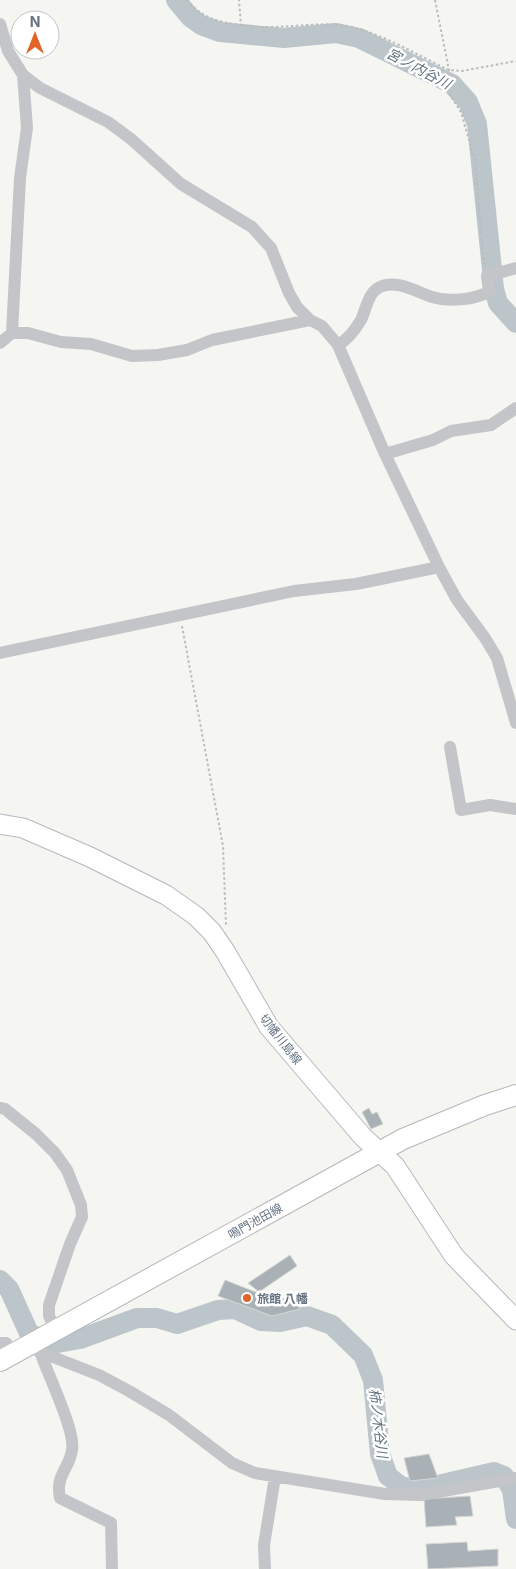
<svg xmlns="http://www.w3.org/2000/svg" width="516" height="1569" font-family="Inter,'Noto Sans JP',sans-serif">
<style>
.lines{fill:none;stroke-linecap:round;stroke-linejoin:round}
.river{stroke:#bbc5ca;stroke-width:20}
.building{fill:#a9b0b6;stroke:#d6d7d4}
.secondary-casing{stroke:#b5b9be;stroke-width:21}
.primary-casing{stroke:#b3b7bb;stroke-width:22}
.path{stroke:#babcbe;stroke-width:2;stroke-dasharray:2.5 2.5;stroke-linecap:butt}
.minor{stroke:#c3c5c9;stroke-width:12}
.secondary{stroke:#fff;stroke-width:19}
.primary{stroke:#fff;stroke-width:20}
.poi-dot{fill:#e06527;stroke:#fff;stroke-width:2}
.labels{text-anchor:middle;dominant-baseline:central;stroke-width:5;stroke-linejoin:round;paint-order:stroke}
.street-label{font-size:12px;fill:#657282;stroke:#fff}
.poi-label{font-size:12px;font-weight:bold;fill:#657282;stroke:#fff;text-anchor:start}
.water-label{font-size:14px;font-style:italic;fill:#60737f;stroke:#fff}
</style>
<rect width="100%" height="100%" fill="#f5f5f2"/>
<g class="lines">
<path class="river" d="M176 0 190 17 201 25 220 32 284 38 336 33 359 38 452 84 468 102 477 124 494 289 498 303 516 323
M0 1280 9 1289 29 1333 52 1344 80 1339 137 1318H157L177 1324 218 1310 235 1309 261 1321 280 1322 307 1316 332 1325 363 1355 373 1380 380 1454 388 1476 402 1487 425 1488 494 1472 504 1476 512 1490 516 1519"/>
</g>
<path class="building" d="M369 1108 372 1114 377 1112 383 1124 371 1129 362 1112Z
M290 1255 297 1266 259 1292 248 1283Z
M225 1280 276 1300 293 1296 300 1309 272 1316 218 1296Z
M429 1454 438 1478 410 1481 404 1458Z
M470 1496 473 1516 455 1517 457 1525 426 1527 424 1499Z
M467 1542 468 1551 498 1549V1566L428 1569 426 1544Z"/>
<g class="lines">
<g class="secondary-casing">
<path id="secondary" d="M0 824 23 828 90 857 166 895 196 916 212 932 225 951 269 1027 363 1137 395 1166 454 1256 516 1320"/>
</g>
<g class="primary-casing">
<path id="primary" d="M0 1361 403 1139 485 1105 516 1095"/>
</g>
<path class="path" d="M187 0C202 18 218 22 241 25L239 0
M435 0 449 70 448 92 461 112 475 161 484 265
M241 25C274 31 306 22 340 25 375 29 417 55 449 70L462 71 516 61
M182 626 223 846 226 925"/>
<path class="minor" d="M0 24 8 51 23 75 40 88 108 122 131 139 181 184 252 227 271 248 289 293 297 307 310 320 322 326 338 345 385 454 439 567 457 600 485 638 497 658 516 723
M12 333 20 178 27 128 23 75
M0 343 12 333H28L61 342 91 344 132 356 158 355 187 350 212 340 310 320
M338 345C347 340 355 330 361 320 366 310 368 292 380 287 396 279 417 292 432 297 449 302 472 300 489 292L487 276 516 268
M385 454 433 440 451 431 491 425 516 408
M0 653 294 591 356 584 439 567
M450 747 461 810 490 805 516 809
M0 1108 5 1109 36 1134 55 1153 67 1170 81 1205 82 1217 70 1244 49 1305V1316L56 1331
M0 1343H6L15 1353
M32 1344 41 1354 53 1357 99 1375 129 1391 169 1415 232 1463 255 1473 385 1494 421 1495 516 1478
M41 1354C48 1375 76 1432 72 1450 69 1470 55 1475 60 1498L111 1523 112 1569
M265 1569 264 1545 275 1477"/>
<use href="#secondary" class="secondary"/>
<use href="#primary" class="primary"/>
</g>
<circle class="poi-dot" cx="247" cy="1298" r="5"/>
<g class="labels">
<g class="street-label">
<text transform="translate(281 1039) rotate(52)">切幡川島線</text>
<text transform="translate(255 1221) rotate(-29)">鳴門池田線</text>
</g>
<g class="poi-label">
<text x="257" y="1298">旅館 八幡</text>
</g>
<g class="water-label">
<text transform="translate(419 68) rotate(28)">宮ノ内谷川</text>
<text transform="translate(379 1423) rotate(83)">柿ノ木谷川</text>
</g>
</g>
<g transform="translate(35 35)"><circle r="24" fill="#ffffff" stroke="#c1c7cd"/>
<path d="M0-4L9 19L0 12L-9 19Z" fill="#e06527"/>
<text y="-8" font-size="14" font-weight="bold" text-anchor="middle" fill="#657282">N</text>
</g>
</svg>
